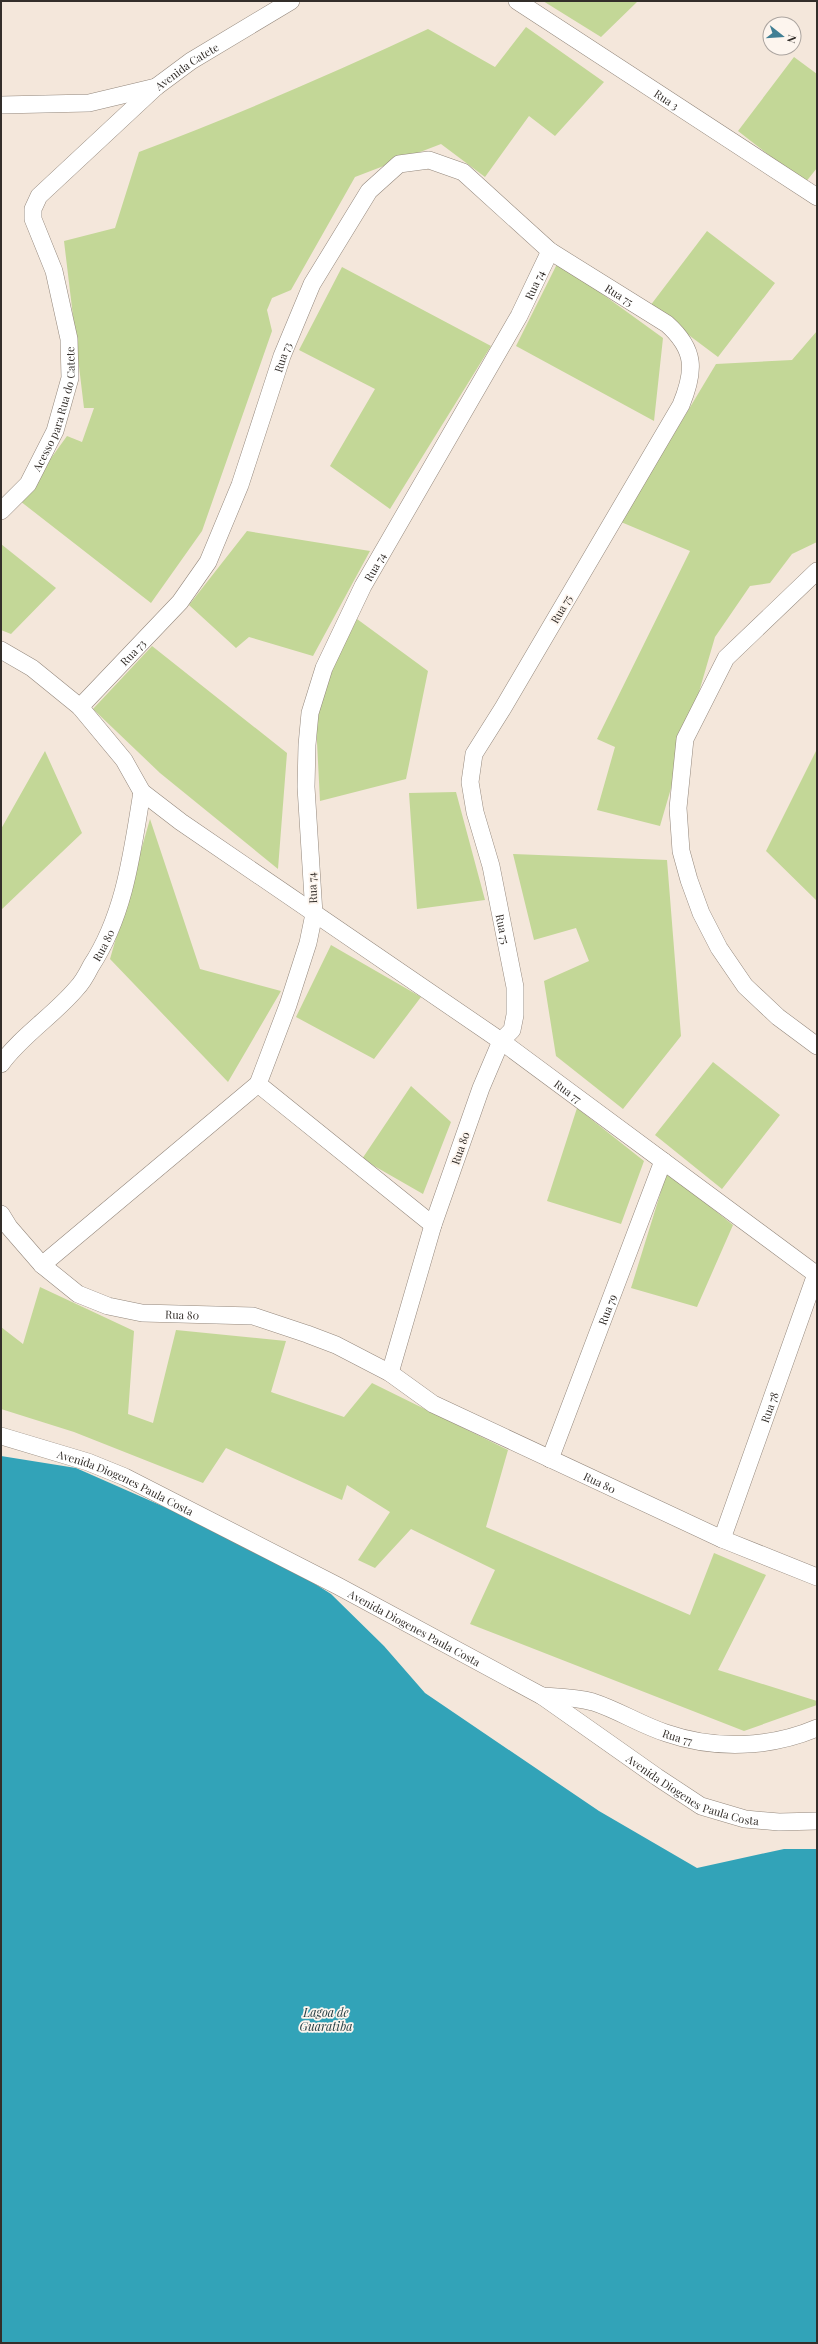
<svg xmlns="http://www.w3.org/2000/svg" width="818" height="2344" font-family="'Playfair Display',serif">
<style>
.green{fill:#c3d797}
.water{fill:#32a3b8}
.lines{fill:none;stroke-linecap:round;stroke-linejoin:round}
.minor-casing{stroke:#94887d;stroke-width:18}
.minor{stroke:#fff;stroke-width:17}
.labels{text-anchor:middle;dominant-baseline:central;stroke-width:3.5;stroke-linejoin:round;paint-order:stroke}
.street-label{font-size:11px;fill:#332e2a;stroke:#fdf5ee}
.water-label{font-size:12px;font-style:italic;fill:#243d42;stroke:#fdf5ee}
</style>
<rect width="100%" height="100%" fill="#f4e7db"/>
<path class="green" d="M543 1H638L601 37Z
M526 27 604 82 555 136 529 116 485 177 441 144 355 177 291 290 272 298 267 310 272 331 202 531 151 603 20 501 67 436 82 442 94 408H84L64 241 115 228 139 152C238 115 333 73 428 29L495 67Z
M794 57 817 74V168L805 183 738 131Z
M707 231 775 283 718 357 650 306Z
M558 262 663 338 654 421 516 346Z
M342 267 491 346 390 509 330 466 375 389 299 350Z
M817 331V542L792 554 770 583 750 586 715 637 660 826 597 810 615 747 597 739 690 551 621 522 716 364 792 360Z
M247 531 370 551 313 656 249 637 236 648 189 605Z
M1 544 56 588 11 634 1 630Z
M357 619 428 671 406 779 320 801 315 703Z
M152 646 287 753 278 869 160 773 93 709Z
M817 749V901L766 851Z
M45 751 82 833 1 910V829Z
M456 792 485 900 417 909 409 793Z
M150 819 200 969 281 991 228 1082 110 959Z
M513 854 667 860 681 1036 623 1109 556 1056 544 981 589 961 576 928 534 940Z
M331 945 421 997 374 1059 296 1017Z
M713 1062 780 1115 722 1189 655 1135Z
M411 1086 451 1122 423 1194 362 1159Z
M577 1108 644 1161 621 1224 547 1201Z
M667 1172 733 1225 697 1307 631 1288Z
M40 1287 134 1331 128 1414 153 1423 176 1330 286 1341 271 1392 344 1417 372 1383 508 1450 486 1527 690 1615 714 1553 766 1575 718 1670 817 1701V1705L744 1731 470 1624 495 1570 411 1529 375 1568 358 1560 390 1512 347 1485 342 1500 226 1448 203 1483 74 1432 1 1409V1327L23 1344Z"/>
<path class="water" d="M1 1456 76 1468 260 1549 331 1594 384 1646 425 1693 599 1811 697 1868 784 1849H817V2343H1Z"/>
<g class="lines">
<g class="minor-casing">
<g id="minor">
<path id="s1" d="M517 1 817 197"/>
<path id="s2" d="M1 105 89 103 156 87 191 61 291 1"/>
<path id="s3" d="M1 511 28 484 55 431 70 378 69 339 54 271 33 219V209L39 196 156 87"/>
<path d="M817 571 726 658 685 739 678 808 681 851 689 880 701 913 719 948 745 986 778 1017 817 1046"/>
<path id="s4" d="M1 650 32 668 80 707 124 760 142 792 181 822 501 1041 817 1275"/>
<path id="s5" d="M80 707 180 602 208 562 240 485 282 356 312 284 369 191 399 164 429 160 463 172 550 251 667 324C696 350 695 371 681 405L503 708 474 754 470 782 475 812 491 866 515 987V1015L512 1030 501 1041 481 1088 433 1225 390 1373"/>
<path id="s6" d="M1 1064C20 1037 54 1015 76 989 82 983 87 974 91 966 125 914 132 853 142 792"/>
<path d="M258 1084 433 1225"/>
<path id="s7" d="M1 1214 9 1227 42 1265 78 1294 108 1306 142 1313 253 1316 307 1334 336 1345 390 1373 433 1404 722 1539 817 1577"/>
<path id="s8" d="M42 1265 258 1084 288 1005 308 943 314 914 306 787 307 745 310 713 324 668 363 586 519 316 550 251"/>
<path id="s9" d="M1 1436 88 1462 125 1477 338 1586 542 1696 657 1777 701 1806 745 1819 779 1822 817 1821"/>
<path id="s10" d="M550 1459 663 1161"/>
<path id="s11" d="M722 1539 816 1274"/>
<path id="s12" d="M542 1696C559 1697 576 1697 593 1702 618 1710 641 1725 666 1733 715 1750 770 1748 817 1728"/>
</g>
</g>
<use href="#minor" class="minor"/>
</g>
<g class="labels">
<g class="street-label">
<text stroke="none"><textPath href="#s2" startOffset="194">Avenida Catete</textPath></text>
<text stroke="none"><textPath href="#s1" startOffset="179">Rua 3</textPath></text>
<text stroke="none"><textPath href="#s8" startOffset="1147">Rua 74</textPath></text>
<text stroke="none"><textPath href="#s5" startOffset="906">Rua 75</textPath></text>
<text stroke="none"><textPath href="#s5" startOffset="412">Rua 73</textPath></text>
<text stroke="none"><textPath href="#s3" startOffset="119">Acesso para Rua do Catete</textPath></text>
<text stroke="none"><textPath href="#s8" startOffset="823">Rua 74</textPath></text>
<text transform="translate(561 609) rotate(-60)">Rua 75</text>
<text stroke="none"><textPath href="#s5" startOffset="76">Rua 73</textPath></text>
<text transform="translate(312 888) rotate(-93)">Rua 74</text>
<text stroke="none"><textPath href="#s5" startOffset="1637">Rua 75</textPath></text>
<text stroke="none"><textPath href="#s6" startOffset="158">Rua 80</textPath></text>
<text stroke="none"><textPath href="#s4" startOffset="724">Rua 77</textPath></text>
<text transform="translate(460 1148) rotate(-71)">Rua 80</text>
<text stroke="none"><textPath href="#s10" startOffset="160">Rua 79</textPath></text>
<text stroke="none"><textPath href="#s7" startOffset="219">Rua 80</textPath></text>
<text stroke="none"><textPath href="#s11" startOffset="140">Rua 78</textPath></text>
<text stroke="none"><textPath href="#s9" startOffset="133">Avenida Diogenes Paula Costa</textPath></text>
<text stroke="none"><textPath href="#s7" startOffset="676">Rua 80</textPath></text>
<text stroke="none"><textPath href="#s9" startOffset="457">Avenida Diogenes Paula Costa</textPath></text>
<text stroke="none"><textPath href="#s12" startOffset="143">Rua 77</textPath></text>
<text stroke="none"><textPath href="#s9" startOffset="781">Avenida Diogenes Paula Costa</textPath></text>
</g>
<g class="water-label">
<text x="326" y="2012">Lagoa de<tspan x="326" dy="14">Guaratiba</tspan></text>
</g>
</g>
<rect width="818" height="2344" fill="none" stroke="#332e2a" stroke-width="4"/>
<g transform="translate(782 36) rotate(107)"><circle r="19" fill="#fdf5ee" stroke="#aca5a0"/>
<path d="M0-3L7 15L0 10L-7 15Z" fill="#417f94"/>
<text y="-6" font-size="11" font-weight="bold" text-anchor="middle" fill="#332e2a">N</text>
</g>
</svg>
